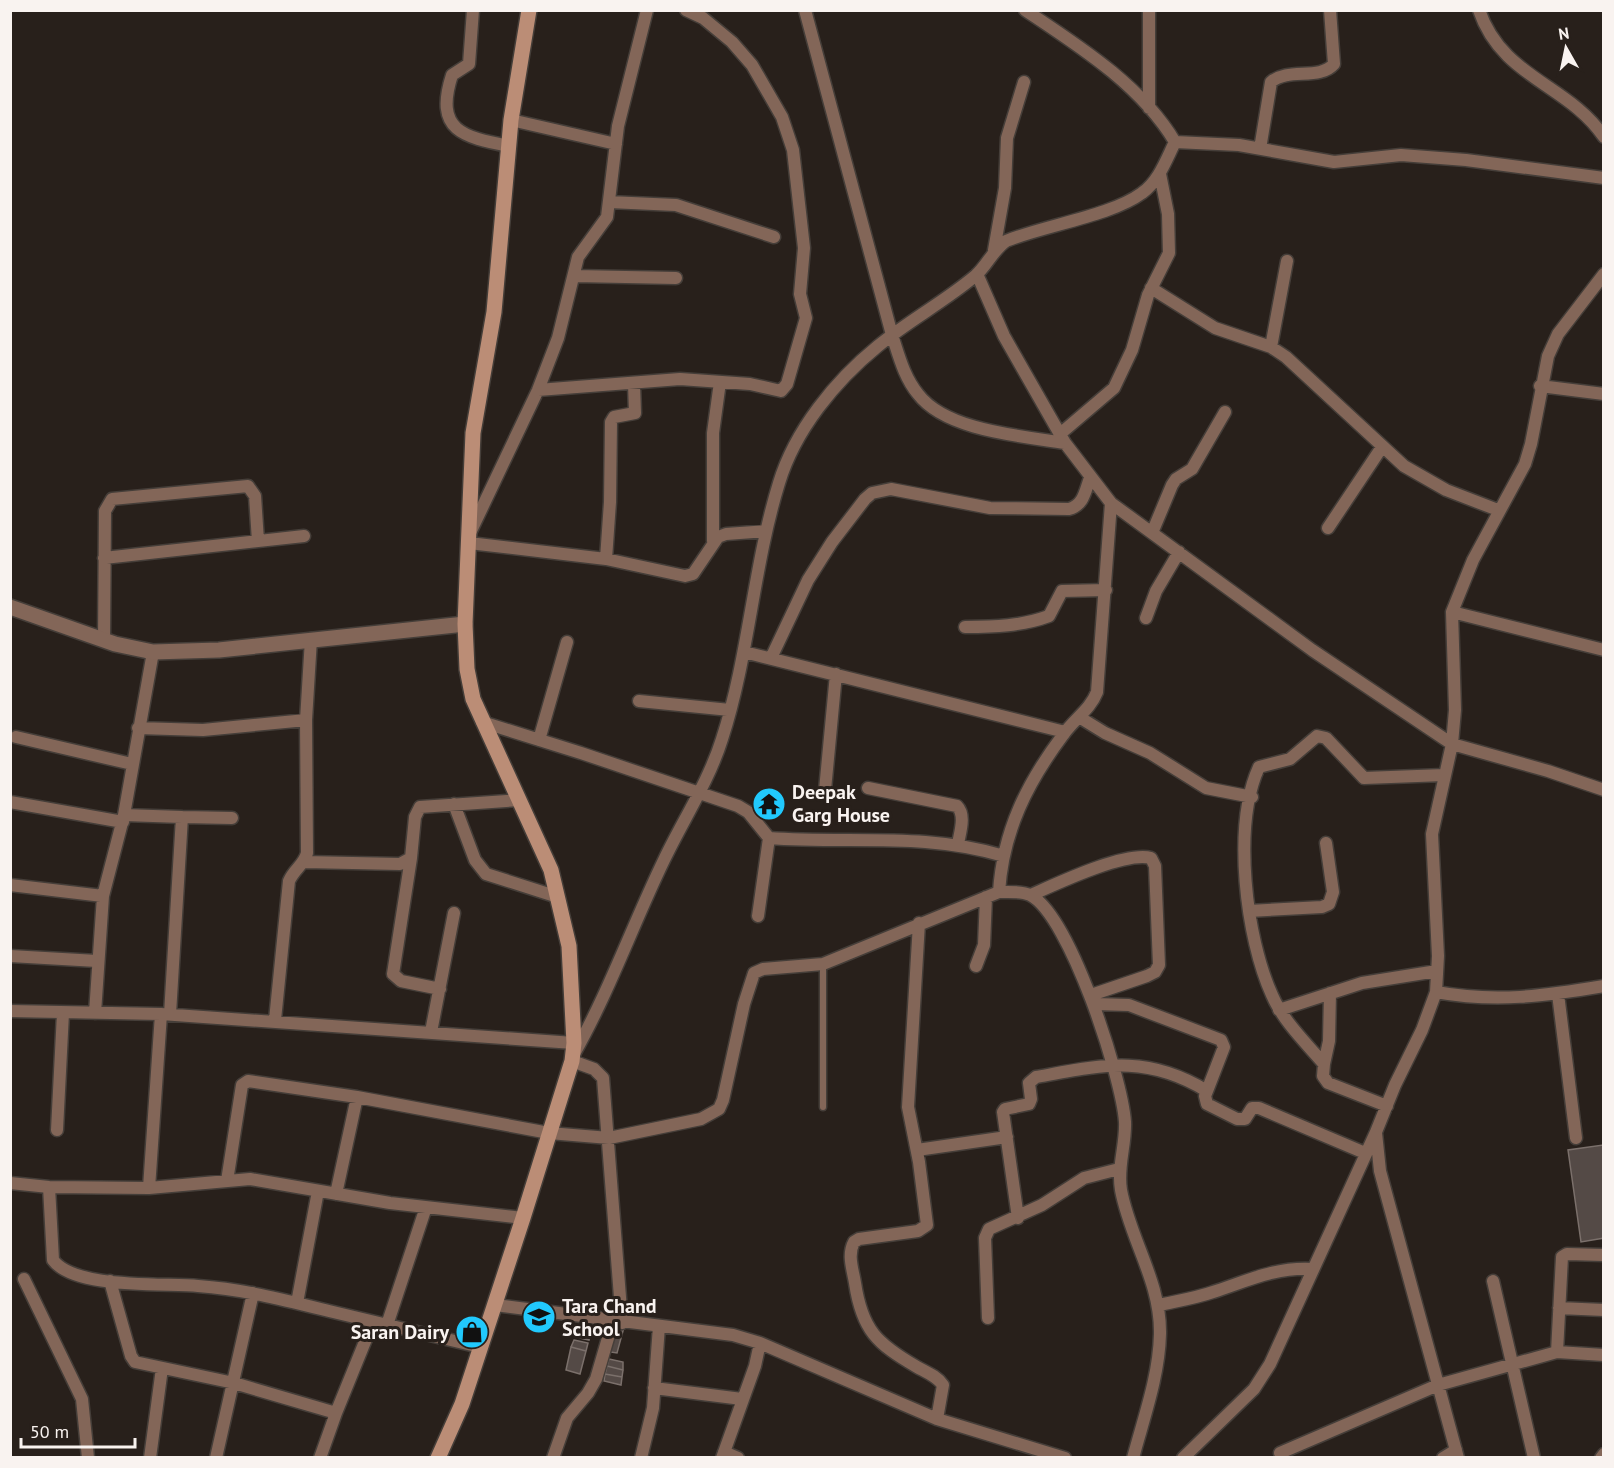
<svg xmlns="http://www.w3.org/2000/svg" width="1614" height="1468" font-family="'PT Sans',sans-serif">
<style>
.building{fill:#544a46;stroke:#7b706b;stroke-width:1.5}
.lines{fill:none;stroke-linecap:round;stroke-linejoin:round}
.service-casing{stroke:#453e39;stroke-width:9}
.minor-casing{stroke:#453e39;stroke-width:15}
.tertiary-casing{stroke:#453e39;stroke-width:18}
.secondary-casing{stroke:#453e39;stroke-width:18}
.service{stroke:#836658;stroke-width:6}
.minor{stroke:#836658;stroke-width:12}
.tertiary{stroke:#836658;stroke-width:15}
.secondary{stroke:#bb8d76;stroke-width:15}
.labels{text-anchor:middle;dominant-baseline:central;stroke-width:6;stroke-linejoin:round;paint-order:stroke}
.poi-label{font-size:20px;font-weight:bold;fill:#f9f3f0;stroke:#28201b;text-anchor:start}
</style>
<rect width="100%" height="100%" fill="#28201b"/>
<path class="building" d="M1603 1145 1604 1238 1581 1242 1568 1150Z
M579 1321 591 1324 589 1340 575 1337Z
M617 1326 624 1327 617 1353 610 1352Z
M574 1340 588 1343 586 1351 571 1347Z
M571 1347 586 1351 580 1374 566 1370Z
M609 1359 623 1362V1370L607 1366Z
M607 1366 623 1370 622 1377 605 1374Z
M605 1374 622 1377 621 1385 604 1381Z"/>
<g class="lines">
<g class="service-casing">
<path id="service" d="M823 964V1107"/>
</g>
<g class="minor-casing">
<path id="minor" d="M473 10 469 64 452 75C434 131 463 137 509 146
M805 10 892 335C899 356 904 377 918 394 946 431 1022 436 1065 443
M1025 10C1079 46 1141 85 1175 142
M1149 10V108
M1479 10C1502 78 1568 84 1604 137
M511 120 616 144
M1260 149 1271 82C1289 67 1319 81 1334 64L1330 10
M609 202 676 205 774 237
M994 250 1005 188 1007 138 1024 82
M977 274 1004 336 1065 443 1111 503 1312 650 1452 744 1548 771 1604 790
M575 276 676 278
M1151 288 1215 328 1271 347 1286 357 1404 466 1446 490 1498 510
M1271 347 1287 261
M1540 386 1604 394
M538 390 680 379 750 384 781 391 787 384 806 318 800 294 804 248 793 150 782 117 752 65 732 42 703 18 686 10
M1060 434 1114 388 1132 350 1148 295 1169 253 1168 214 1160 174
M1328 528 1382 447
M470 533 538 390 558 338 578 257 607 217 618 126 647 10
M1152 533 1172 485 1176 479 1192 469 1225 412
M713 541V433L720 382
M469 543 606 559 685 576 693 574 718 537 726 534 766 531
M104 558 304 536
M606 559 610 502 611 422 614 417 635 413 634 384
M1452 612 1604 650
M1146 618 1156 591 1179 552
M965 627C994 627 1022 626 1049 616L1062 591 1106 590
M104 640 105 511 112 499 248 486 255 496 258 541
M744 652 1065 732
M771 658 808 580 832 542 865 499 872 493 891 489 990 508 1069 509C1084 505 1085 491 1090 478
M639 701 730 710
M1079 717 1105 733 1150 753 1206 788 1252 797
M482 722 581 753 738 806 748 812 769 838C850 844 924 832 1004 856
M138 728 203 730 306 720
M16 737 132 764
M539 740 567 642
M868 788 957 806C966 815 960 832 958 844
M825 790 836 674
M10 802 123 822
M454 804 475 860 486 874 558 897
M124 815 182 817 170 1014
M182 817 232 818
M411 858 393 974 401 981 440 989
M305 862 400 864 411 858 415 817 420 807 520 800
M10 885 103 896
M999 892C1003 831 1027 783 1063 735 1074 719 1090 710 1097 692L1111 503
M1031 895C1056 884 1125 851 1151 858L1155 866 1159 965 1155 972 1147 976 1091 995
M1249 911 1322 907 1329 904 1333 892 1326 843
M758 916 769 838
M919 923 908 1107 919 1162 927 1225 918 1231 859 1239 854 1242C847 1255 853 1270 855 1283 862 1330 877 1344 917 1367 926 1372 937 1376 943 1385L937 1419
M10 956 97 961
M976 966 984 945 986 897
M1436 992C1496 1003 1544 996 1604 986
M1558 994 1576 1138
M1094 1004 1129 1005 1221 1040 1224 1047 1207 1091
M1279 1010 1362 983 1437 971
M10 1011 161 1014 574 1043
M95 1013 103 896 124 815 153 652
M275 1020 289 881C294 869 304 865 307 853L306 720 311 639
M431 1032 454 913
M574 1054C609 992 633 924 664 860 683 820 709 781 722 739 749 656 753 567 779 483 795 430 835 381 878 346 908 321 944 302 975 276 987 266 992 251 1006 241 1045 225 1111 216 1142 193 1159 181 1166 160 1175 142L1239 145 1334 162 1401 155 1466 160 1604 178
M572 1061 594 1069 603 1078 622 1323
M1324 1064 1329 1041 1330 993
M1387 1106 1328 1083 1323 1076 1324 1064C1306 1043 1283 1021 1272 995 1246 938 1232 826 1259 767L1290 759 1317 736 1326 738 1364 778 1444 775
M57 1130 63 1013
M1376 1133 1380 1171 1458 1458
M917 1150 1007 1137
M227 1181 242 1085 248 1081 357 1097 549 1133 609 1138 701 1119 719 1109 723 1100 744 1004 754 973 763 969 823 964 999 892C1009 892 1022 891 1030 895 1070 915 1122 1078 1125 1122 1126 1145 1117 1167 1121 1190 1130 1239 1161 1282 1160 1334 1159 1376 1144 1417 1133 1458
M10 1183 49 1187 149 1188 250 1179 390 1203 523 1218
M49 1187 53 1260C74 1289 163 1283 198 1286 243 1289 285 1300 329 1311 379 1323 430 1335 480 1347
M149 1188 161 1014
M336 1194 357 1097
M1018 1218 1003 1112 1005 1109 1029 1104 1031 1099 1029 1083 1036 1077C1103 1065 1146 1054 1207 1091L1205 1096 1207 1104 1237 1119H1245L1252 1108H1259L1365 1153
M24 1279 82 1399 88 1458
M110 1281 131 1356 135 1362 234 1383 336 1413 320 1458
M1493 1281 1534 1458
M297 1303 318 1191
M495 1305 733 1335 760 1343 937 1419 1065 1458
M1159 1305C1177 1301 1196 1298 1213 1292 1247 1281 1275 1267 1312 1269
M1559 1308 1604 1310
M988 1318 985 1238 989 1229 1042 1205 1084 1178 1119 1169
M387 1325 426 1207
M1557 1352 1604 1355
M654 1388 742 1399
M336 1413 373 1322
M724 1452 738 1458
M1280 1453 1438 1385 1557 1352 1562 1257 1567 1254 1604 1255
M150 1458 162 1368
M216 1458 253 1293
M553 1458 567 1418 588 1393 596 1379 613 1321
M641 1458 653 1408 659 1326
M722 1458 755 1366 760 1343
M1183 1458 1254 1389 1270 1364 1376 1132 1395 1085 1422 1030 1436 992 1438 956 1432 834 1452 744 1455 710 1452 612 1473 560 1525 464 1531 444 1548 356 1558 334 1604 274
M1443 1458 1456 1450
M1601 1458 1604 1454"/>
</g>
<g class="tertiary-casing">
<path id="tertiary" d="M10 607 115 644 153 652 219 650 465 624"/>
</g>
<g class="secondary-casing">
<path id="secondary" d="M438 1458 462 1404 523 1218 572 1061 574 1043 569 946 551 870 473 699 467 669 465 624 473 433 494 312 511 120 529 10"/>
</g>
<use href="#service" class="service"/>
<use href="#minor" class="minor"/>
<use href="#tertiary" class="tertiary"/>
<use href="#secondary" class="secondary"/>
</g>
<defs>
<g id="temple-disc" transform="scale(1.725)"><circle r="9.5" fill="#21c9fd" stroke="#28201b"/><path d="M0-6L5-2H3V0L6.5 2.5H4V6H1.5V3h-3V6H-4V2.5H-6.5L-3 0V-2H-5Z" fill="#111"/></g>
<g id="school-disc" transform="scale(1.725)"><circle r="9.5" fill="#21c9fd" stroke="#28201b"/><path d="M0-5L7-2L0 1L-7-2ZM-4 1L0 2.5L4 1V4Q0 6-4 4Z" fill="#111"/></g>
<g id="shop-disc" transform="scale(1.725)"><circle r="9.5" fill="#21c9fd" stroke="#28201b"/><path d="M-5-2.5h2.3a2.7 3.5 0 0 1 5.4 0H5L5.5 6h-11ZM-1.5-2.5h3a1.5 2.3 0 0 0-3 0Z" fill="#111"/></g>
</defs>
<g fill-rule="evenodd">
<use href="#temple-disc" x="769" y="804"/>
<use href="#school-disc" x="539" y="1317"/>
<use href="#shop-disc" x="472" y="1332"/>
</g>
<g class="labels">
<g class="poi-label">
<text x="792" y="792">Deepak<tspan x="792" dy="23">Garg House</tspan></text>
<text x="562" y="1306">Tara Chand<tspan x="562" dy="23">School</tspan></text>
<text x="449" y="1332" text-anchor="end">Saran Dairy</text>
</g>
</g>
<rect width="1614" height="1468" fill="none" stroke="#f9f3f0" stroke-width="24"/>
<g transform="translate(1566 48) rotate(351)" stroke="#28201b" stroke-width="4.5" paint-order="stroke">
<path d="M0-4.5L10 22L0 15L-10 22Z" fill="#f9f3f0"/>
<text y="-9" font-size="16" font-weight="bold" text-anchor="middle" fill="#f9f3f0">N</text>
</g>
<path d="M21 1438v9h114v-9" fill="none" stroke="#f9f3f0" stroke-width="3"/>
<text x="30" y="1438" font-size="18" fill="#f9f3f0" stroke="#28201b" stroke-width="4.5" paint-order="stroke">50 m</text>
</svg>
